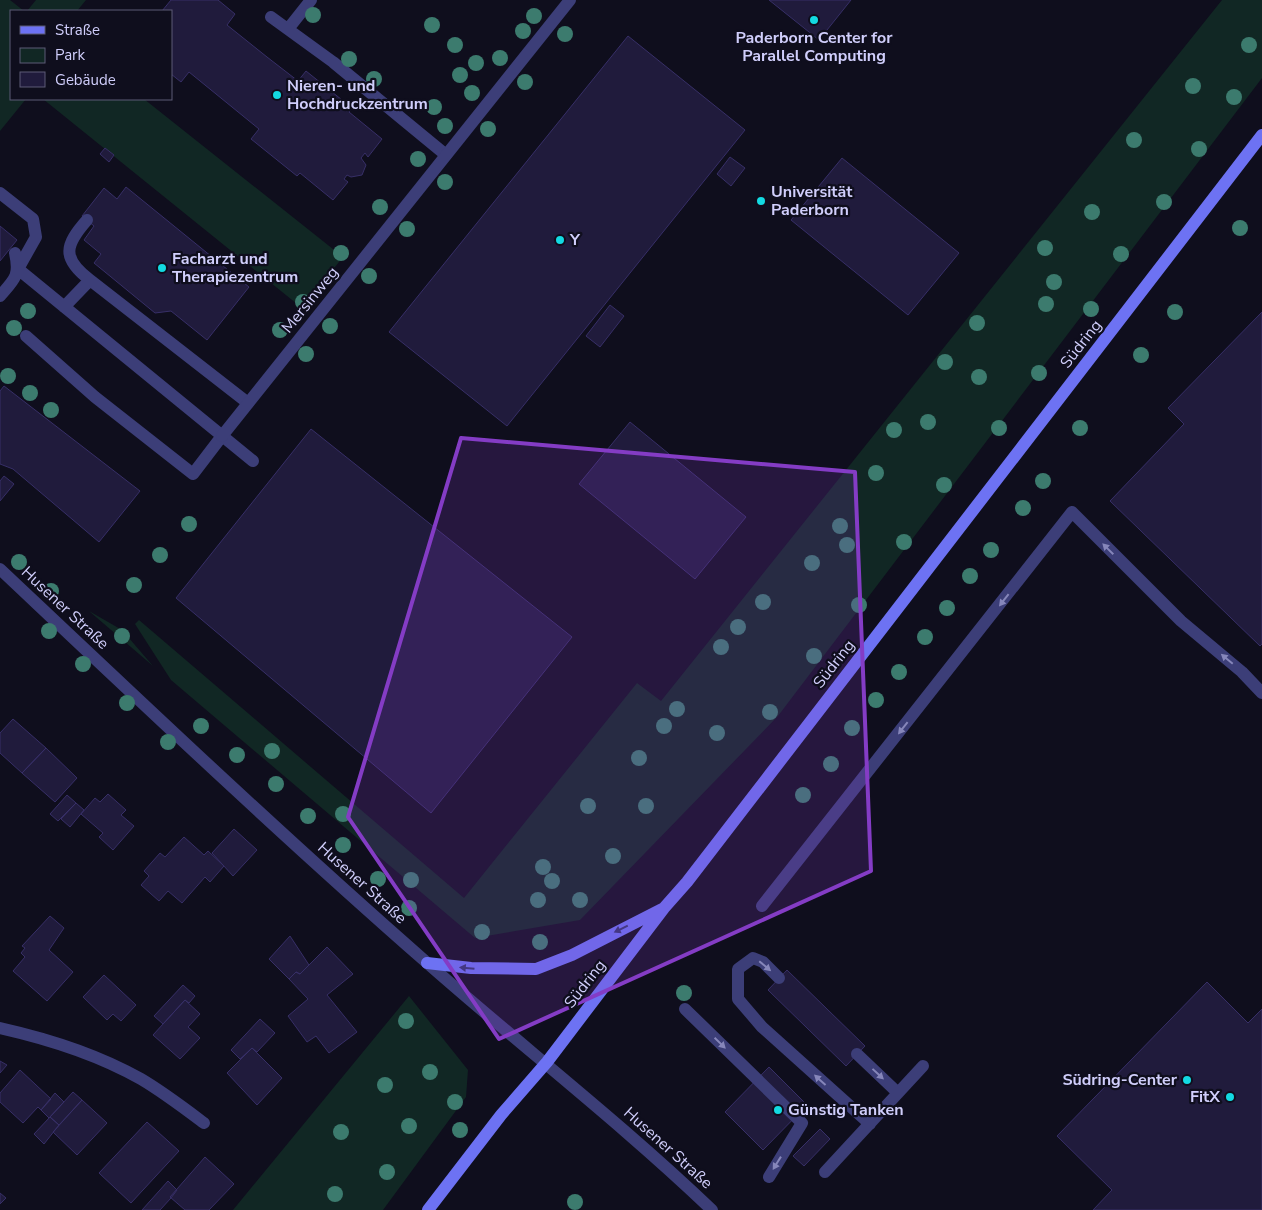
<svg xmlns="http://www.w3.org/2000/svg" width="1262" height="1210" font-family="'Nunito Sans',sans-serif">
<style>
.green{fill:#112724}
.building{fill:#201b3c;stroke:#372f67}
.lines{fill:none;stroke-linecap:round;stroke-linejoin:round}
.lane{stroke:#3c3e78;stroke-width:12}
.street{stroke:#3c3e78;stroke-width:12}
.secondary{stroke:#6d72f3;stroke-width:12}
.tree{fill:#3c7b6e}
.oneway{fill:#8686ba}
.oneway2{fill:#353673}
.marked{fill:#843cc5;fill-opacity:0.2;stroke:#843cc5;stroke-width:4;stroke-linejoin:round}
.poi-dot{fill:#13dae2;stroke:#0f0e1d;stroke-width:2}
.labels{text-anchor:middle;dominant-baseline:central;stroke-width:4.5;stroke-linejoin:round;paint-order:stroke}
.poi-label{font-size:16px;font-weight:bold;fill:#d0cefb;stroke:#0f0e1d;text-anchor:start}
.street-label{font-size:16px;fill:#d0cefb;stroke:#0f0e1d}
</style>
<rect width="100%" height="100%" fill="#0f0e1d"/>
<path class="green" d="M0 0H10L24 11H11V99H26L0 131Z
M36 0H86L77 11H27Z
M1222 0H1262V78L778 716 580 920 475 938 171 680 135 624 139 620 464 898 637 683 661 701Z
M43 99H144L343 257 302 308Z
M89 611 122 630 153 666Z
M409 996 468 1070 466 1097 383 1210H233Z"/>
<path class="building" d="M171 0H218L235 14 227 25 267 57 298 81 306 71 352 108 349 112 382 139 368 157 365 153 361 158 366 165 362 175 351 177 347 175 344 179 348 182 333 200 300 173 297 176 251 139 259 129 189 72 181 82 171 74V11H162Z
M769 0H851L819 40Z
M628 36 745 130 507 426 389 332Z
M105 148 114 155 109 162 100 154Z
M730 157 745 168 731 186 717 174Z
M842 158 959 253 908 315 791 220Z
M126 187 249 287 207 340 171 311 155 313 94 263 101 254 84 240 94 226 82 216 104 188 117 199Z
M0 226 17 240 0 261Z
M610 305 624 316 600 347 586 336Z
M1262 312V644L1260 646 1110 501 1184 424 1168 408Z
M4 386 140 491 99 542 13 469 0 464V391Z
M630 422 746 517 695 579 579 484Z
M311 429 572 637 431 813 176 598Z
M4 476 14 484 0 501V481Z
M13 719 46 748 22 773 0 753V733Z
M46 748 77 778 55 802 22 773Z
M108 794 126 810 121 815 134 826 113 850 99 837 103 833 81 814 95 798 100 802Z
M67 795 76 803 58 821 50 814Z
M76 803 84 810 70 827 61 819Z
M234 829 257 850 233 876 212 853Z
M184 837 204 855 208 851 224 866 210 882 205 877 182 903 168 891 159 901 141 885 149 876 144 871 160 853 165 857Z
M50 916 64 928 49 950 73 972 47 1001 13 971 25 957 21 953 25 948 22 946Z
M290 936 309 965 300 974 296 972 289 979 269 959Z
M327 947 353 974 327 995 357 1032 329 1053 316 1036 307 1042 288 1016 308 999 289 979 296 972 300 974Z
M787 970 865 1046 846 1066 768 990Z
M104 975 136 1005 121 1021 113 1014 107 1020 83 997Z
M1207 982 1248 1023 1262 1009V1210H1093L1112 1190 1057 1136Z
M183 985 195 996 189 1003 185 1000 163 1024 154 1016Z
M185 1000 200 1014 188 1027 200 1038 180 1059 153 1035Z
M260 1019 275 1033 257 1052 252 1048 240 1059 231 1050Z
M252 1048 282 1078 257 1105 227 1073Z
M0 1061 7 1065 0 1073Z
M769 1067 807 1105 763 1150 725 1112Z
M20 1070 51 1099 41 1110 38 1107 23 1123 0 1102V1093Z
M73 1092 82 1100 59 1125 50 1117Z
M55 1093 64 1102 49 1118 41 1110Z
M82 1100 107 1123 77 1155 53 1132Z
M50 1117 59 1125 44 1144 34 1134Z
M147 1122 179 1151 131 1203 99 1173Z
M820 1129 830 1139 804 1166 793 1156Z
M205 1157 234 1184 209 1210H185L170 1197Z
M168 1181 177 1190 171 1198 160 1210H142Z
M0 1193 6 1198 0 1204Z"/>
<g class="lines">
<path class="lane" d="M271 17 333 62 446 155
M288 29 311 0
M0 193 33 219 36 237 18 269 253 461
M87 220C65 245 61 258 90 280
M0 296C15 279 20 276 15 253
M64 307 90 280 248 403
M26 336 95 397 193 474 222 436
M762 906 1072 512 1181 621 1242 672 1262 693
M779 978 763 962 753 958 738 969V999L762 1027 870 1124
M685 1009 802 1123 769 1177
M857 1054 898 1093
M825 1172 923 1066"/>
<path class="street" d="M222 436 570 0
M0 569C140 701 280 834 425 961 520 1045 620 1122 712 1210
M0 1028C49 1039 97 1054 141 1079 163 1092 184 1108 204 1123"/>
<path class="secondary" d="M427 963 471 968 536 969 572 955 662 909
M428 1210 501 1115 547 1062 664 908 687 882 1262 135"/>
</g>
<g class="tree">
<circle cx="313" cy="15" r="8"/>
<circle cx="534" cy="16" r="8"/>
<circle cx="432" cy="25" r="8"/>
<circle cx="523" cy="31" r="8"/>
<circle cx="565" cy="34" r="8"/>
<circle cx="455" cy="45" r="8"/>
<circle cx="1249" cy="45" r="8"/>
<circle cx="500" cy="58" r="8"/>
<circle cx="349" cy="59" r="8"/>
<circle cx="476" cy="63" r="8"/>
<circle cx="460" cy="75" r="8"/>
<circle cx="374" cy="79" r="8"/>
<circle cx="525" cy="82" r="8"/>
<circle cx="1193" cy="86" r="8"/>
<circle cx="472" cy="93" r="8"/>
<circle cx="1234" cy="97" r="8"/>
<circle cx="434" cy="107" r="8"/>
<circle cx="445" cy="126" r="8"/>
<circle cx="488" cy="129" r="8"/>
<circle cx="1134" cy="140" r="8"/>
<circle cx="1199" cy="149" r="8"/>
<circle cx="418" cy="159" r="8"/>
<circle cx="445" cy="182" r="8"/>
<circle cx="1164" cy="202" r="8"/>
<circle cx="380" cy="207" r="8"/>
<circle cx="1092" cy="212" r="8"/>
<circle cx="1240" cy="228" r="8"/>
<circle cx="407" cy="229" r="8"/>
<circle cx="1045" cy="248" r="8"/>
<circle cx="341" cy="253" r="8"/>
<circle cx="1121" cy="254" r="8"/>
<circle cx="369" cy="276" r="8"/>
<circle cx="1054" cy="282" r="8"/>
<circle cx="303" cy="302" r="8"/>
<circle cx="1046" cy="304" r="8"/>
<circle cx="1091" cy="309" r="8"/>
<circle cx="28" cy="311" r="8"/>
<circle cx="1175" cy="312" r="8"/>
<circle cx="977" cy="323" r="8"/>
<circle cx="330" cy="326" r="8"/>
<circle cx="14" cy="328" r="8"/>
<circle cx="280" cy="330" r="8"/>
<circle cx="306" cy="354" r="8"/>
<circle cx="1141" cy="355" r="8"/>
<circle cx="945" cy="362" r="8"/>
<circle cx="1039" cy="373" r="8"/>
<circle cx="8" cy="376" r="8"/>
<circle cx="979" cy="377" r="8"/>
<circle cx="30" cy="393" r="8"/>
<circle cx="51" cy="410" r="8"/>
<circle cx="928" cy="422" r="8"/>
<circle cx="999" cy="428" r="8"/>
<circle cx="1080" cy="428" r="8"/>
<circle cx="894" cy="430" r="8"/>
<circle cx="876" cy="473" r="8"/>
<circle cx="1043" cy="481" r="8"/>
<circle cx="944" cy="485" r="8"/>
<circle cx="1023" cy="508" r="8"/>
<circle cx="189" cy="524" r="8"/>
<circle cx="840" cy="526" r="8"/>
<circle cx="904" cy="542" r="8"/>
<circle cx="847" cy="545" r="8"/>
<circle cx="991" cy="550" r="8"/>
<circle cx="160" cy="555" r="8"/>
<circle cx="19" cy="562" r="8"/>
<circle cx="812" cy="563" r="8"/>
<circle cx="970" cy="576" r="8"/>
<circle cx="134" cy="585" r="8"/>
<circle cx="51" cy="591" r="8"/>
<circle cx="763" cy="602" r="8"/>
<circle cx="859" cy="605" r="8"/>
<circle cx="947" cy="608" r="8"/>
<circle cx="738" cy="627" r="8"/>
<circle cx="49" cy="631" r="8"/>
<circle cx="122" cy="636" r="8"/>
<circle cx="925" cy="637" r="8"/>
<circle cx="721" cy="647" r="8"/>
<circle cx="814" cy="656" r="8"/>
<circle cx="83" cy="664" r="8"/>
<circle cx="899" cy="672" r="8"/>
<circle cx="876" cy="700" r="8"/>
<circle cx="127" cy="703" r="8"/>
<circle cx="677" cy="709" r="8"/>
<circle cx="770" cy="712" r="8"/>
<circle cx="201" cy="726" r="8"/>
<circle cx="664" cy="726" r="8"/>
<circle cx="852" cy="728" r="8"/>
<circle cx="717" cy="733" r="8"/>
<circle cx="168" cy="742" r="8"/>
<circle cx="272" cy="751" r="8"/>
<circle cx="237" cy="755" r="8"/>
<circle cx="639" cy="758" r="8"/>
<circle cx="831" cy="764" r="8"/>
<circle cx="276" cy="784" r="8"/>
<circle cx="803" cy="795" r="8"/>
<circle cx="588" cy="806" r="8"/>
<circle cx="646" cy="806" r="8"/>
<circle cx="343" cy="814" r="8"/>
<circle cx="308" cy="816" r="8"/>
<circle cx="343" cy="845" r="8"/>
<circle cx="613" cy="856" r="8"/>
<circle cx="543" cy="867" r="8"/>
<circle cx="378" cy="879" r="8"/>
<circle cx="411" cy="880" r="8"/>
<circle cx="552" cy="881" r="8"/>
<circle cx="538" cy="900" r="8"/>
<circle cx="580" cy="900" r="8"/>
<circle cx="409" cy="908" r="8"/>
<circle cx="482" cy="932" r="8"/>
<circle cx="540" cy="942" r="8"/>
<circle cx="684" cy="993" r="8"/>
<circle cx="406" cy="1021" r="8"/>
<circle cx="430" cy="1072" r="8"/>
<circle cx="385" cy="1085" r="8"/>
<circle cx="455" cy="1102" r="8"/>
<circle cx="409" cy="1126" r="8"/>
<circle cx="460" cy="1130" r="8"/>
<circle cx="341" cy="1132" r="8"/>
<circle cx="387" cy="1172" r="8"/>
<circle cx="335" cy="1194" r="8"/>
<circle cx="575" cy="1202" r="8"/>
</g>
<defs><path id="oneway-solid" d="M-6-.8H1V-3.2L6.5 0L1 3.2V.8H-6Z" transform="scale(1.25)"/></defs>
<g class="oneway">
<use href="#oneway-solid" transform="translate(1108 549) rotate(-135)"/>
<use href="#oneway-solid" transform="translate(1004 600) rotate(128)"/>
<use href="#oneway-solid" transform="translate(1227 659) rotate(-140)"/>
<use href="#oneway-solid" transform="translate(903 728) rotate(128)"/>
<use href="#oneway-solid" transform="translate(765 966) rotate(40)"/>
<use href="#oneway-solid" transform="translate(720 1043) rotate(44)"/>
<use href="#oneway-solid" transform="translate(878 1074) rotate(43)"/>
<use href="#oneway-solid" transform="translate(820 1080) rotate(-138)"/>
<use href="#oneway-solid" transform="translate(777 1163) rotate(122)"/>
</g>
<g class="oneway2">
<use href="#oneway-solid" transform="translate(621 929) rotate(154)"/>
<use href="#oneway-solid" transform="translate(467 968) rotate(-175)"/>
</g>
<path class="marked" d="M461 438 855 472 871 871 499 1039 348 817Z"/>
<g class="poi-dot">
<circle cx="814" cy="20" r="5"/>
<circle cx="277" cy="95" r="5"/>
<circle cx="761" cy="201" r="5"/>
<circle cx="560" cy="240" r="5"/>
<circle cx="162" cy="268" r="5"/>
<circle cx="1187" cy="1080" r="5"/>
<circle cx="1230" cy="1097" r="5"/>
<circle cx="778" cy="1110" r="5"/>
</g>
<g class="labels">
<g class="poi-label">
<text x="814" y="38" text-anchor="middle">Paderborn Center for<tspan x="814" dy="18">Parallel Computing</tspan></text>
<text x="287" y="86">Nieren- und<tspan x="287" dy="18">Hochdruckzentrum</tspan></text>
<text x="771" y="192">Universität<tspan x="771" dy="18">Paderborn</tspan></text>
<text x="570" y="240">Y</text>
<text x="172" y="259">Facharzt und<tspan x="172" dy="18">Therapiezentrum</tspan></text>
<text x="1177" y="1080" text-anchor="end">Südring-Center</text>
<text x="1220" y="1097" text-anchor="end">FitX</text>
<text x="788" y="1110">Günstig Tanken</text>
</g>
<g class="street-label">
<text transform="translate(310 300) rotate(-51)">Mersinweg</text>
<text transform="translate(1081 344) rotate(-52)">Südring</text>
<text transform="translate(65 608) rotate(43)">Husener Straße</text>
<text transform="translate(834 664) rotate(-52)">Südring</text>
<text transform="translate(362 883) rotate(42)">Husener Straße</text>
<text transform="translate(585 984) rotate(-52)">Südring</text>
<text transform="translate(668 1148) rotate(42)">Husener Straße</text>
</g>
</g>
<rect x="10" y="10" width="162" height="90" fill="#0f0e1d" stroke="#5c5b76"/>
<rect x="20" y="26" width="25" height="8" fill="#6d72f3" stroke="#5c5b76"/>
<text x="55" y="35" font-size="15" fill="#d0cefb">Straße</text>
<rect x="20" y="48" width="25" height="15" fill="#112724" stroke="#5c5b76"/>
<text x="55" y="60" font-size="15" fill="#d0cefb">Park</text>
<rect x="20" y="72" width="25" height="15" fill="#201b3c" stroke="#5c5b76"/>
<text x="55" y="85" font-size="15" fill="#d0cefb">Gebäude</text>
</svg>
